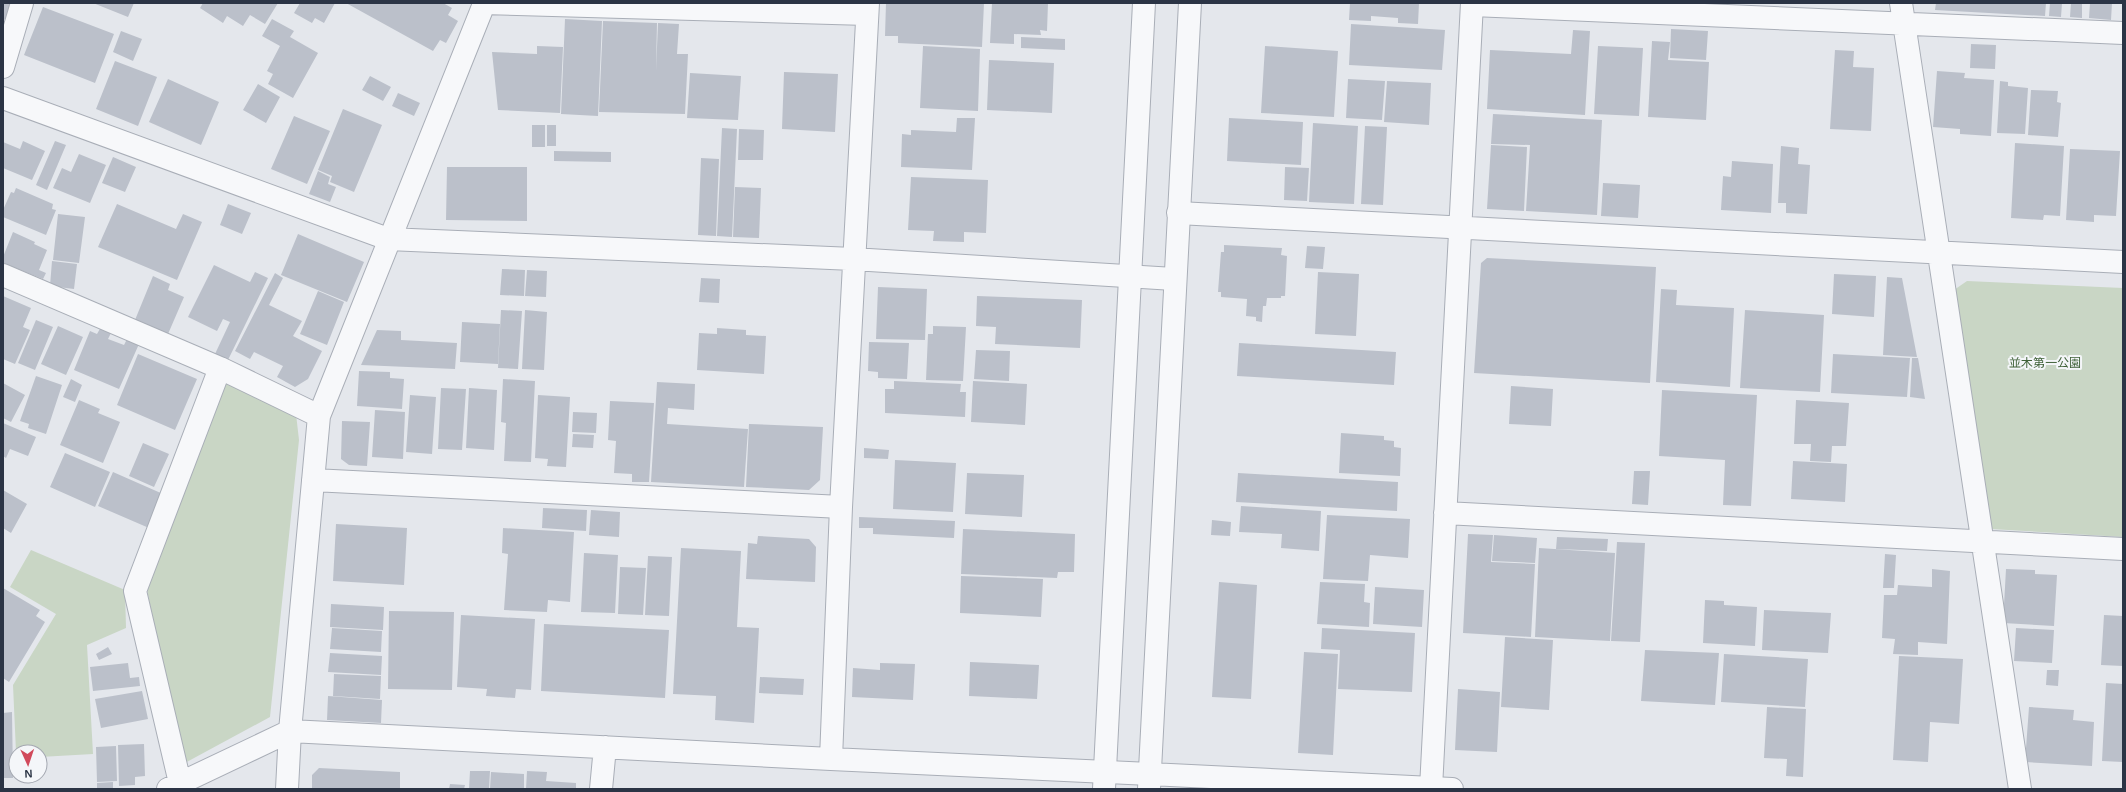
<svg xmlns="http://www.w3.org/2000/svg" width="2126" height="792" font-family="Helvetica,'Noto Sans JP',sans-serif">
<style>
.green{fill:#c9d6c5}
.building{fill:#bbc0ca}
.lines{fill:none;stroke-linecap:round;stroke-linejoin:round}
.minor-casing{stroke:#a9aeb7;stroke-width:24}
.tertiary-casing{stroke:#a9aeb7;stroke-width:24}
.minor{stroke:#f7f8fa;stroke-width:22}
.tertiary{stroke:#f7f8fa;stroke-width:22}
.labels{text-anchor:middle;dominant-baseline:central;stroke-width:4;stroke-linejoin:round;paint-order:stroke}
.park-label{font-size:12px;fill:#3f6138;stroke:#f4f6f9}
</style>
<rect width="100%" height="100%" fill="#e4e7ec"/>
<path class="green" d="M1967 281 2123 288V537L1991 529 1954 290Z
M226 381 296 414 299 440 270 717 183 764 147 590Z
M31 550 125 590 126 628 87 645 93 754 40 757V752H16L13 685 56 614 10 587Z"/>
<path class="building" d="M3 3H12L6 20 3 19Z
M93 3H134L128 17Z
M203 3H278L265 24 250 15 243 26 227 16 223 23 200 8Z
M300 3H335L324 23 315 18 312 23 294 13Z
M346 3H443L452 8 448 15 458 21 446 43 440 40 433 51Z
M886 3H984L982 47 898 43V36H885Z
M992 3H1048L1047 31 1040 30 1041 35 1014 34V44L990 43Z
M1350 3H1419L1418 24 1398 23V18L1371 16V21L1349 20Z
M1936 3H2046L2045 16 1935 10Z
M2050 3H2062L2061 17 2049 16Z
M2071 3H2082V18L2070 17Z
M2090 3H2112L2111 20 2089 18Z
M43 7 114 34 95 83 24 55Z
M272 19 294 31 290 37 318 53 293 98 268 84 273 74 267 71 280 46 262 36Z
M565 19 602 21 598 116 561 114Z
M603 21 657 23 656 71 658 23 679 24 677 54H688L685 114 599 112Z
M1351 24 1445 30 1442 70 1349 65Z
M1671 29 1708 31 1706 60 1670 58Z
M1573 30 1590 31 1585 115 1487 109 1490 50 1571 54Z
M121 31 142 39 133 61 113 52Z
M1021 37 1065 39V50L1021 48Z
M1652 41 1670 42 1668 60 1709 62 1706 120 1648 117Z
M1971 44 1996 45 1995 69 1970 68Z
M537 46 563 47 560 113 498 110 492 52 537 54Z
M923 46 980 49 978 111 920 108Z
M1265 46 1338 51 1334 117 1261 113Z
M1598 46 1643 48 1639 116 1594 114Z
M1835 50 1854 51 1853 67 1874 68 1871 131 1830 129Z
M989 60 1054 63 1052 113 987 110Z
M115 61 157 77 138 126 96 109Z
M1937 71 1965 73 1964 78 1994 80 1991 136 1960 134V129L1933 127Z
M784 72 838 74 835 132 782 129Z
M690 73 741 76 738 120 687 118Z
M370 76 391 87 383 101 362 90Z
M168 79 219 102 201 145 149 122Z
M1348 79 1385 81 1382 120 1346 118Z
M1387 81 1431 83 1429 125 1384 122Z
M2000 81 2008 82V86L2028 88 2025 134 1997 133Z
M258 84 280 97 266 123 243 110Z
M2031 90 2058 91 2057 102 2061 103 2058 137 2028 135Z
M398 93 420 103 414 116 392 106Z
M343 109 382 125 354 192 330 182 332 176 318 170Z
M1493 114 1602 120 1597 215 1526 211 1530 145 1491 144Z
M294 116 330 131 307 184 271 169Z
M957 118H975L972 170 901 167 902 134 911 135V130L956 132Z
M1229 118 1303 122 1301 165 1227 161Z
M1313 123 1358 126 1354 204 1309 202Z
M532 125H545V147H532Z
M547 125H556V146H547Z
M1365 126 1387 127 1383 205 1361 204Z
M722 128 737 129 732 237 717 236Z
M739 129 764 130 763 160H738Z
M23 141 45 151 32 180 3 168V142L20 149Z
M55 141 66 145 47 190 36 185Z
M2015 143 2064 146 2060 216 2044 215 2043 220 2011 218Z
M1491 145 1527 147 1524 211 1487 209Z
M1781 146 1799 148 1798 164 1810 165 1807 214 1786 213V203H1778Z
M2070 149 2120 151 2116 216 2094 215V222L2066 220Z
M554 151 611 152V162L554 161Z
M79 154 106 165 90 203 53 188 62 168 71 172Z
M113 157 136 167 125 192 102 183Z
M701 158 719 159 716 236 698 235Z
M1732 161 1773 164 1771 213 1721 210 1723 176 1731 177Z
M447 167H527V221L446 220Z
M1285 167 1309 168 1307 201 1284 200Z
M318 171 330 177 328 184 336 187 330 202 309 194Z
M911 177 988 180 986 233 964 232V242L933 241 934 231 908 230Z
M1603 183 1640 185 1638 218 1601 216Z
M735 187 761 188 759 238 733 237Z
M16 188 53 204 52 209 56 210 46 235 3 217V210L11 192 14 193Z
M117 204 176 229 183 214 202 222 177 280 98 247Z
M228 204 251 213 242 234 220 225Z
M58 214 85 217 79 263 53 260Z
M13 232 35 242 34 244 47 250 39 270 46 273 43 279 3 263V257Z
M298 234 364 262 347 302 281 275Z
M1224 245 1282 248 1281 255 1287 256 1285 296H1281V298H1267L1266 306H1263L1262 322 1256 321V317L1246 316 1247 299 1221 297V292H1218L1221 252H1224Z
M1307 246 1325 247 1323 269 1305 268Z
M1487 258 1656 267 1650 383 1474 373 1481 263Z
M52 261 77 264 74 289 50 286Z
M214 265 250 282 255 272 268 278 228 360 215 354 230 322 223 319 217 331 188 317Z
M502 269 525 270 524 296 500 295Z
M527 270 547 271 546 297 525 296Z
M1318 272 1359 274 1356 336 1315 334Z
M275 273 283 278 269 305 302 321 293 336 322 351 308 379 295 387 277 377 283 366 254 352 250 359 235 351Z
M1834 274 1876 276 1874 317 1832 314Z
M153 276 170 284 168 290 184 297 168 334 135 320Z
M1887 277 1902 278 1917 357 1883 355Z
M701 278 720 279 719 303 699 302Z
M878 287 927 289 925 340 876 339Z
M1661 289 1677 290 1676 305 1734 308 1730 387 1656 382Z
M318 291 344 302 327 345 300 334Z
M3 296 31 308 23 327 30 330 15 364 3 359Z
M977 296 1082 300 1080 348 995 344 996 327 976 326Z
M501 310 522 311 518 369 498 368Z
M525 310 547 312 544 370 522 369Z
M1745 310 1824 315 1820 392 1740 388Z
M36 320 53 327 35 370 18 363Z
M462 322 500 324 498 364 460 362Z
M58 326 83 337 66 375 41 364Z
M933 326 966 327 963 381 926 380 928 334H933Z
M101 327 112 331 108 339 124 345 127 339 139 344 119 389 74 370 90 331 97 334Z
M717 328 746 330V335L766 336 764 374 697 370 699 333 717 334Z
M377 330 401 331V340L457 343 455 369 361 365Z
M869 342 909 343 907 379 878 378V372L868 371Z
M1239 343 1396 352 1394 385 1237 376Z
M976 350 1010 351 1009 381 974 379Z
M138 354 197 379 175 430 117 405Z
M1833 354 1910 358 1907 397 1831 393Z
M1912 358H1918L1925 399 1910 397Z
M359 371 390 372V378L404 379 402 409 357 406Z
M36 376 62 385 46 434 28 428 29 424 20 421Z
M71 379 82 385 75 402 63 397Z
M503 379 535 381 531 462 504 461 506 423 501 422Z
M894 381 961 384 960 392H966L965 417 885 413V389H894Z
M973 381 1027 384 1025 425 971 422Z
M657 382 695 384 694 410 668 408 667 424 748 429 744 487 651 482Z
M3 383 25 395 11 422 3 418Z
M1511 386 1553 389 1551 426 1509 424Z
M441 388 466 389 462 450 438 449Z
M469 388 497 390 494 450 466 448Z
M1662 390 1757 395 1751 506 1723 505 1725 460 1659 456Z
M410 395 436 397 432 454 406 452Z
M538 395 570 397 566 467 547 466 548 459 535 458Z
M79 400 100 409 98 413 120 422 103 463 60 445Z
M1796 400 1849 403 1846 446H1832L1831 462 1810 461 1811 444H1794Z
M610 401 654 403 649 482H632V474L614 473 616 441 608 440Z
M375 410 405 412 403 459 372 457Z
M573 412 597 413 596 433 572 432Z
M342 421 370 422 367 466 349 465 341 459Z
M3 423 36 437 28 456 10 449 6 458 3 456Z
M749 424 823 427 820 480 809 490 746 487Z
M1341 433 1384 436V440L1394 441V447L1401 448 1400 476 1339 473Z
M573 434 594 435 593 448 572 447Z
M143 443 169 454 154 487 129 476Z
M864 448 889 450 888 459 864 458Z
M65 453 110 472 95 507 50 487Z
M895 460 956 463 953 512 893 509Z
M1793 461 1847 464 1845 502 1791 499Z
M1634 471H1650L1648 505 1632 504Z
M113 472 163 494 149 528 98 506Z
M967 473 1024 475 1022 517 965 514Z
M1238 473 1398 482 1397 511 1236 502Z
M3 490 27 504 11 533 3 528Z
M1241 506 1321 511 1319 551 1281 548 1282 534 1239 532Z
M543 508 587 510 586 531 542 528Z
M591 510 620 512 619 537 589 535Z
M1327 515 1410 519 1408 558 1370 555 1368 581 1323 579Z
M859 517 955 521 954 538 873 534V528H859Z
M1212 520 1231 522 1230 536 1211 535Z
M336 524 407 528 404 585 333 581Z
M503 528 574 532 570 602 548 600 547 612 504 610 508 554 502 553Z
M963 529 1075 534 1074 572H1058L1057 578 961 574Z
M1468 534 1493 535 1491 562 1535 564 1531 637 1463 633Z
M1494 535 1537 538 1535 563 1492 561Z
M758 536 809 539 816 547 815 582 746 579 748 543 757 544Z
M1557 537 1608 539 1607 551 1556 549Z
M1617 542 1645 543 1640 642 1611 641Z
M681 548 741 551 737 627 759 628 754 723 715 720 716 696 673 694Z
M1539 548 1615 553 1610 641 1535 637Z
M584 553 618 555 615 613 581 612Z
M1885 554 1896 555 1894 588H1883Z
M648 556 672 557 669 616 645 615Z
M620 567 646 568 643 615 618 614Z
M1932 569 1950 571 1947 644 1918 642V655L1893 654 1895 639 1882 638 1884 595H1897L1898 585 1932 587Z
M2006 569 2035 570V574L2057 575 2054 626 2003 623Z
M961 576 1043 579 1041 617 960 613Z
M1219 582 1257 585 1251 699 1212 697Z
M1320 582 1365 584 1364 602 1370 603 1369 627 1317 624Z
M1375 587 1424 590 1422 627 1373 624Z
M3 588 40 610 36 616 45 622 9 682 3 678Z
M1705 600 1724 601V605L1757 607 1755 646 1703 643Z
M331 604 384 607 383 630 330 627Z
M1764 610 1831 613 1828 653 1762 650Z
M389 611 454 612 452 690 388 689Z
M461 615 535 619 531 690 516 689 515 698 486 696 487 689 457 687Z
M2104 615 2123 616V666L2101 665Z
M544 624 669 630 665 698 541 691Z
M332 628 382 631 381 652 330 649Z
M1322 628 1415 633 1412 692 1338 689 1340 650 1321 649Z
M2016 628 2054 630 2052 663 2014 661Z
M1505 637 1553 640 1549 710 1501 707Z
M108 647 112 654 99 660 96 654Z
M1645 650 1719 653 1715 705 1641 701Z
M1304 652 1338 654 1333 755 1298 753Z
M330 653 382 656 381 675 328 672Z
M1724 654 1808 659 1805 707 1721 702Z
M1899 656 1963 659 1959 724 1930 722 1928 762 1893 760Z
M970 662 1039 665 1037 699 969 696Z
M128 663 130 678 139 677 140 686 93 691 90 667Z
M880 663 915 664 913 700 852 697 853 668 880 670Z
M2047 670H2059L2058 686 2046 685Z
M334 674 381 676 380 699 333 696Z
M760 677 804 679 803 695 759 693Z
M2106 683 2123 684V762L2102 761Z
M1458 689 1500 692 1497 752 1455 750Z
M142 691 148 719 101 728 95 699Z
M328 696 382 700 381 723 327 720Z
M1767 707 1806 709 1803 777 1786 776 1787 759 1764 758Z
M2029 707 2074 710 2073 720 2094 722 2092 766 2025 762Z
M12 712 13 778H3V713Z
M144 744 145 776 135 777V785L119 786 118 745Z
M116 746 117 781 97 782 96 747Z
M319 768 400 772V789H312V775Z
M470 771H490L489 789H469Z
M527 771 547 772 546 781 576 783V789H526Z
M491 772 524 774V789H490Z
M113 782V789H97V783Z
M450 784 465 785 464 789H449Z"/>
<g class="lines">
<g class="minor-casing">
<path id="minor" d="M483 3 867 14
M1901 3 2020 789
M1472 5 2123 33
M3 67 22 3
M3 98 388 239 853 259 1174 279
M1178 213 2123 262
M3 275 220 368 319 416
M313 480 841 507
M1445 513 2123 549
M831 759 841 507 868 3
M180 783 135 591 220 368
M1431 788 1472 3
M168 789 290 731 831 759 1150 774
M287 789 290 731 319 416 484 4
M601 789 605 747"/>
</g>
<g class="tertiary-casing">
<path id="tertiary" d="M1150 774 1452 789
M1104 789 1144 3
M1149 789 1190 3"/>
</g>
<use href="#minor" class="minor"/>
<use href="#tertiary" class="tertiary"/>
</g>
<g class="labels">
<g class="park-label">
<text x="2045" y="363">並木第一公園</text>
</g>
</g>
<rect width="2126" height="792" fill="none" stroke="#2b3445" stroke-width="8"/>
<g transform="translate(28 764) rotate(177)"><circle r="19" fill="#f4f6f9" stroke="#a4a8b1"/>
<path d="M0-3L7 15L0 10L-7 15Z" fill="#d1495b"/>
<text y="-6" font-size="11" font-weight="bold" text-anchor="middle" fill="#2b3445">N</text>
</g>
</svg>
